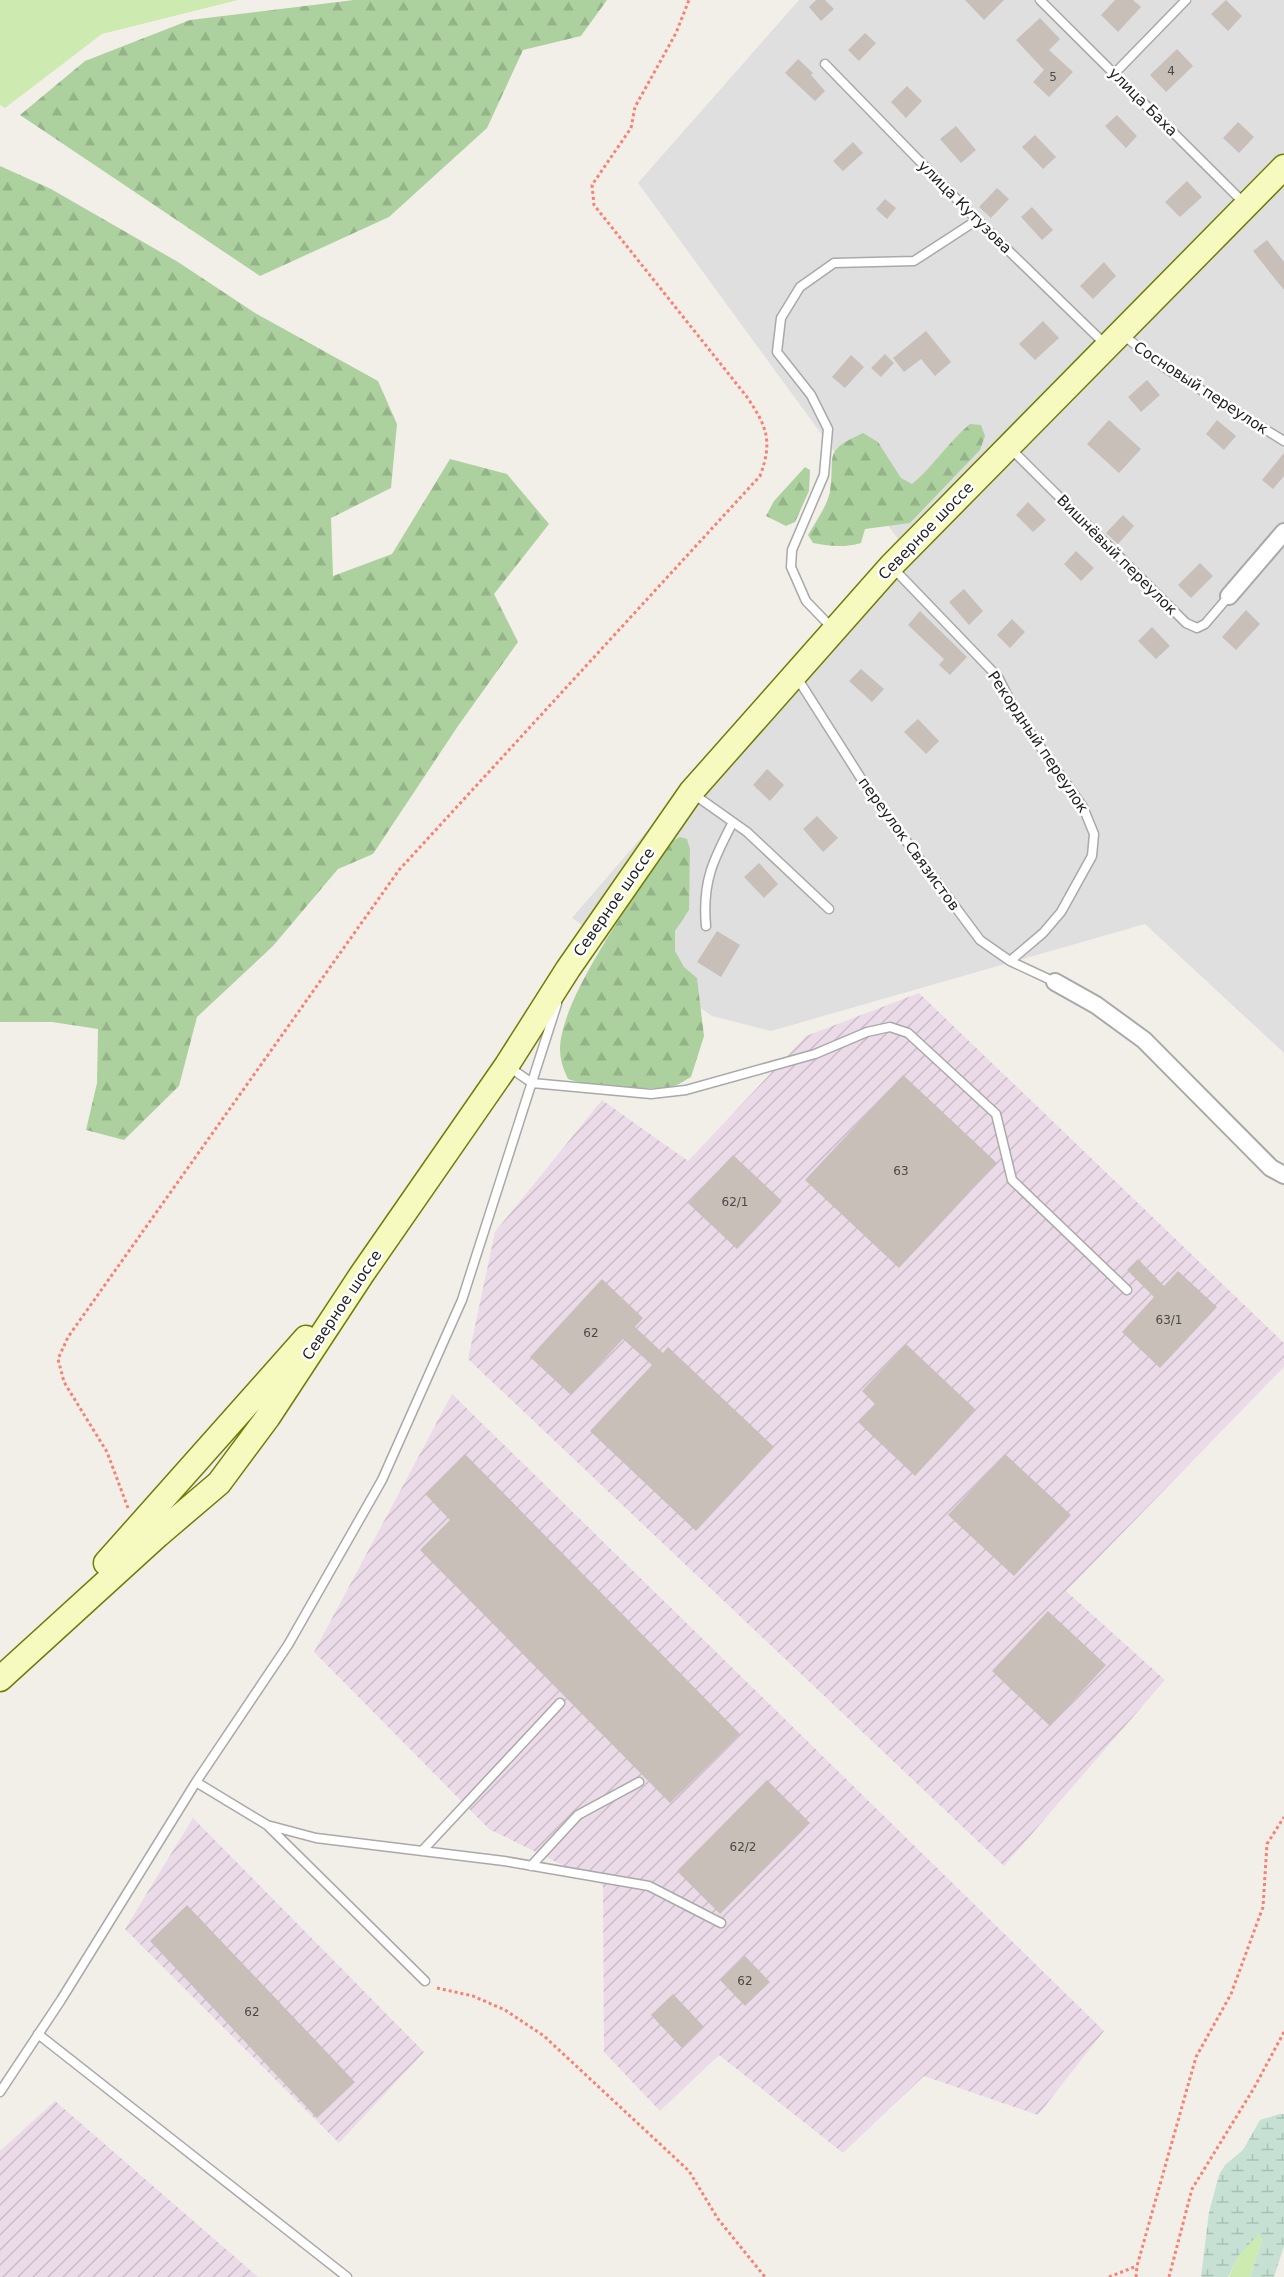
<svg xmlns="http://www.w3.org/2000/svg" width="1284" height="2277" font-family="'DejaVu Sans',sans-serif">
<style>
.residential{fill:#e0dfdf}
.industrial{fill:url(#industrial-furrows)}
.grass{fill:#cdebb0}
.forest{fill:url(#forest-firs)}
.wetland{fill:url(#wetland-marsh)}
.building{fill:#c7bfb8}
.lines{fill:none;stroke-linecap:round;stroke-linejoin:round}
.service-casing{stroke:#a9a9a9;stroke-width:11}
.minor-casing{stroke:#a9a9a9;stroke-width:20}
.secondary-casing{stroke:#707d05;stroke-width:27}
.path{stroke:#fa8072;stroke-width:3;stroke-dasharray:3 3;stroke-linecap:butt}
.service{stroke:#fff;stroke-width:8}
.minor{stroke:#fff;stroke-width:16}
.secondary{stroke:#f7fabf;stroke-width:24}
.labels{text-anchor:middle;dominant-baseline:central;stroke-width:5;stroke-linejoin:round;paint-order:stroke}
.number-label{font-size:12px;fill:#4b4948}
.street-label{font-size:15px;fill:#222;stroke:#fff}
</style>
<defs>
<pattern id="industrial-furrows" width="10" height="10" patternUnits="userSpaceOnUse" patternTransform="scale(1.5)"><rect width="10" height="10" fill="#ebdbe8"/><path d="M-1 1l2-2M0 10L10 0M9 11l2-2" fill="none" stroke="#c9bcc7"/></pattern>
<pattern id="forest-firs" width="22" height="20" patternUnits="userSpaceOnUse" patternTransform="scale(1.5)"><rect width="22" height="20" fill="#add19e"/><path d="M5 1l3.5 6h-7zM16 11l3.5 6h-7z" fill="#95b388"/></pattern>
<pattern id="wetland-marsh" width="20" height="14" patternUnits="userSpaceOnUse" patternTransform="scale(1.5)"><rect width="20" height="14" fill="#c6e0d4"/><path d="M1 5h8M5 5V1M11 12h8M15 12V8" fill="none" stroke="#aac0b6"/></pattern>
</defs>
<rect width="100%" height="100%" fill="#f2efe9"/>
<path class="residential" d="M799 0H1284V1053L1145 924 771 1031 712 1016 572 918 898 539 638 183Z"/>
<path class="industrial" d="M919 993 1284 1343V1367L1066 1591 1165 1680 1004 1866 468 1359 495 1232 602 1100 688 1161 806 1036Z
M452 1394 1104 2031 1038 2115 924 2076 843 2153 719 2055 660 2111 604 2052 603 1885 489 1829 314 1652Z
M193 1818 424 2052 339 2143 125 1929Z
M55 2101 258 2277H0V2151Z"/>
<path class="grass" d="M0 0H238L102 34 5 108 0 105Z
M1260 2234 1262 2240 1250 2277H1229C1235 2262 1244 2240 1260 2234Z"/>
<path class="forest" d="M354 0H607L581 36 523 50 487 128 389 217 260 276 20 115 85 61 190 20Z
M0 166 51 189 178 262 255 313 378 381 397 424 391 488 331 518 333 576 392 554 450 459 507 474 549 524 494 594 518 642 458 726 373 854 338 869 273 946 197 1017 179 1086 124 1140 86 1130 97 1083 98 1029 52 1022H0Z
M970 424 981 425 985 436 980 450 910 523 865 529 861 543C844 548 830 546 813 543L808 535C815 523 827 506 830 492 836 455 821 452 863 433L878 442 901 478 912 484C934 466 948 442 970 424Z
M805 467 810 470 809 491 795 522 786 526 766 516 774 501Z
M680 837 687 839 690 849 689 910 675 931V951L684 967 697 978 704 1036 691 1077C685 1080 679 1085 674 1086 650 1091 590 1087 568 1079 563 1068 560 1060 560 1048 562 994 640 890 671 842Z"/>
<path class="wetland" d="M1280 2114H1284V2246L1274 2277H1250L1262 2240 1259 2234 1239 2255 1228 2277H1201L1209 2212 1219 2175 1225 2165 1243 2150 1260 2120Z"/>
<path class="building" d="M816 0H825L834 9 821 21 809 7Z
M965 0H1004L984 20Z
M1115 0H1133L1141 7 1118 32 1101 15Z
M1226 0 1242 16 1228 31 1211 14Z
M1040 18 1060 39 1049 50 1073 72 1049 97 1033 82 1044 70 1016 40Z
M865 33 876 43 859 61 848 50Z
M1177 49 1193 66 1166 92 1150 75Z
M798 59 813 73 811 75 825 91 815 101 785 73Z
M907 86 922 101 906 118 891 102Z
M1117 115 1137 136 1126 148 1105 126Z
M1238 122 1254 137 1239 153 1223 138Z
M956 126 976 150 961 163 940 139Z
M1035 135 1056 157 1043 169 1022 147Z
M853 142 863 153 843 171 833 161Z
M1187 181 1202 197 1180 217 1165 202Z
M997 188 1009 199 991 218 979 207Z
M885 199 896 208 887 219 876 209Z
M1032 207 1053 230 1042 240 1021 217Z
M1267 240 1284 262V290L1253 251Z
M1104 262 1116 276 1093 299 1080 286Z
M1043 321 1059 338 1035 360 1019 344Z
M926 331 951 362 935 376 921 359 904 372 893 358Z
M885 354 894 363 881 377 871 368Z
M851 355 864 367 845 388 832 377Z
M1147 380 1160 395 1141 412 1128 397Z
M1109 420 1141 449 1119 473 1087 444Z
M1217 420 1236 436 1224 450 1206 434Z
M1284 453V476L1273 489 1262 480Z
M1028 502 1046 520 1033 532 1016 515Z
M1123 515 1134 526 1118 544 1106 533Z
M1076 551 1094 568 1081 581 1064 564Z
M1200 563 1213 576 1191 598 1178 585Z
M964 589 983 611 969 625 949 602Z
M1246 610 1260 624 1236 650 1222 637Z
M920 611 967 657 950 675 939 665 944 659 908 625Z
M1012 619 1025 632 1010 648 997 635Z
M1152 627 1170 646 1156 659 1138 641Z
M861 669 884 689 872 702 849 681Z
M918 719 939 741 926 754 904 732Z
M767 769 784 785 770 801 753 785Z
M817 816 838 838 823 852 803 829Z
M759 863 778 884 764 898 744 877Z
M717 931 740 945 721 977 697 962Z
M903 1075 997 1163 899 1268 805 1180Z
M733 1155 782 1201 737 1249 688 1203Z
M1138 1259 1164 1286 1178 1271 1217 1307 1160 1368 1122 1332 1154 1297 1127 1270Z
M602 1279 643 1318 635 1327 663 1353 668 1347 774 1447 696 1531 590 1431 652 1365 623 1339 571 1395 530 1357Z
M906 1344 976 1410 915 1476 858 1422 875 1404 862 1391Z
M465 1454 740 1734 670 1803 420 1550 450 1520 425 1494Z
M1005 1454 1071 1515 1014 1576 948 1515Z
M1048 1611 1106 1665 1050 1726 992 1671Z
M767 1780 810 1823 720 1914 677 1871Z
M187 1905 355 2082 317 2118 150 1941Z
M745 1956 770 1982 745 2006 720 1980Z
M673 1994 704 2027 682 2048 651 2015Z"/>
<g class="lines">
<g class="service-casing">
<path id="service" d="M1040 0 1245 204
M825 64 977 220 1107 346
M1114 74 1186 0
M1123 335 1164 367 1284 441
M1010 448 1186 623 1197 628 1205 624 1229 596
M893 568 998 677 1017 714 1083 807 1094 834 1092 856 1061 912 1043 933 1010 961
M834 630 806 601 791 567 792 550 824 475 828 429 811 395 777 352 781 318 800 287 834 263 914 261 977 220
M796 676 869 791 980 940 1010 961 1055 982
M692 793 747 832 829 909
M706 926C702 882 713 860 733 822
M509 1067 532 1083 651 1094 686 1090 815 1054 867 1032 890 1027 908 1033 996 1114 1012 1180 1127 1290
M196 1782 267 1825 316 1838 504 1861 649 1886 721 1923
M268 1826 425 1981
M422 1851 560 1703
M531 1866 578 1815 639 1782
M38 2034 347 2277
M0 2092 61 2000 196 1782 288 1645 382 1480 462 1300 557 1004"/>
</g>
<g class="minor-casing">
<path id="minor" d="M1229 596 1284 532
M1055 982 1096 1005 1144 1040 1271 1168 1284 1175"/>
</g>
<g class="secondary-casing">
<path id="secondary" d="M106 1563 306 1338
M0 1679 158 1535 219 1483 268 1417 362 1274 507 1065 568 969 691 792 891 566 1284 167"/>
</g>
<path class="path" d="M128 1508 107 1452 64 1382 58 1359 68 1337 399 870 760 476C773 441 767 427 747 397L594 205 592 185 631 128 635 107 676 33 689 0
M437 1988 473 1996 505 2010 544 2036 689 2171 718 2219 765 2277
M1109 2277 1137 2266
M1136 2277 1137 2266 1196 2057 1231 1994 1263 1907 1267 1844 1284 1817
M1169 2277 1192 2189 1254 2088 1284 2032"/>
<use href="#service" class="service"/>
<use href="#minor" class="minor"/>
<use href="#secondary" class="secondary"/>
</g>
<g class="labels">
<g class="number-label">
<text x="1171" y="71">4</text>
<text x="1053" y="77">5</text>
<text x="901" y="1171">63</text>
<text x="735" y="1202">62/1</text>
<text x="1169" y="1320">63/1</text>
<text x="591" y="1333">62</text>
<text x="743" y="1847">62/2</text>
<text x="745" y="1981">62</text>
<text x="252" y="2012">62</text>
</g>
<g class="street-label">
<text transform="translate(1143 102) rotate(45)">улица Баха</text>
<text transform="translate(965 207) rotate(45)">улица Кутузова</text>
<text transform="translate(1201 388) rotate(33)">Сосновый переулок</text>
<text transform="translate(926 531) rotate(-46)">Северное шоссе</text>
<text transform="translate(1117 555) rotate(45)">Вишнёвый переулок</text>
<text transform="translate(1038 742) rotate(56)">Рекордный переулок</text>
<text transform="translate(909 844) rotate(54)">переулок Связистов</text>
<text transform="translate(614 902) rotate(-55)">Северное шоссе</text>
<text transform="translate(342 1305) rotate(-56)">Северное шоссе</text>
</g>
</g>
</svg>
